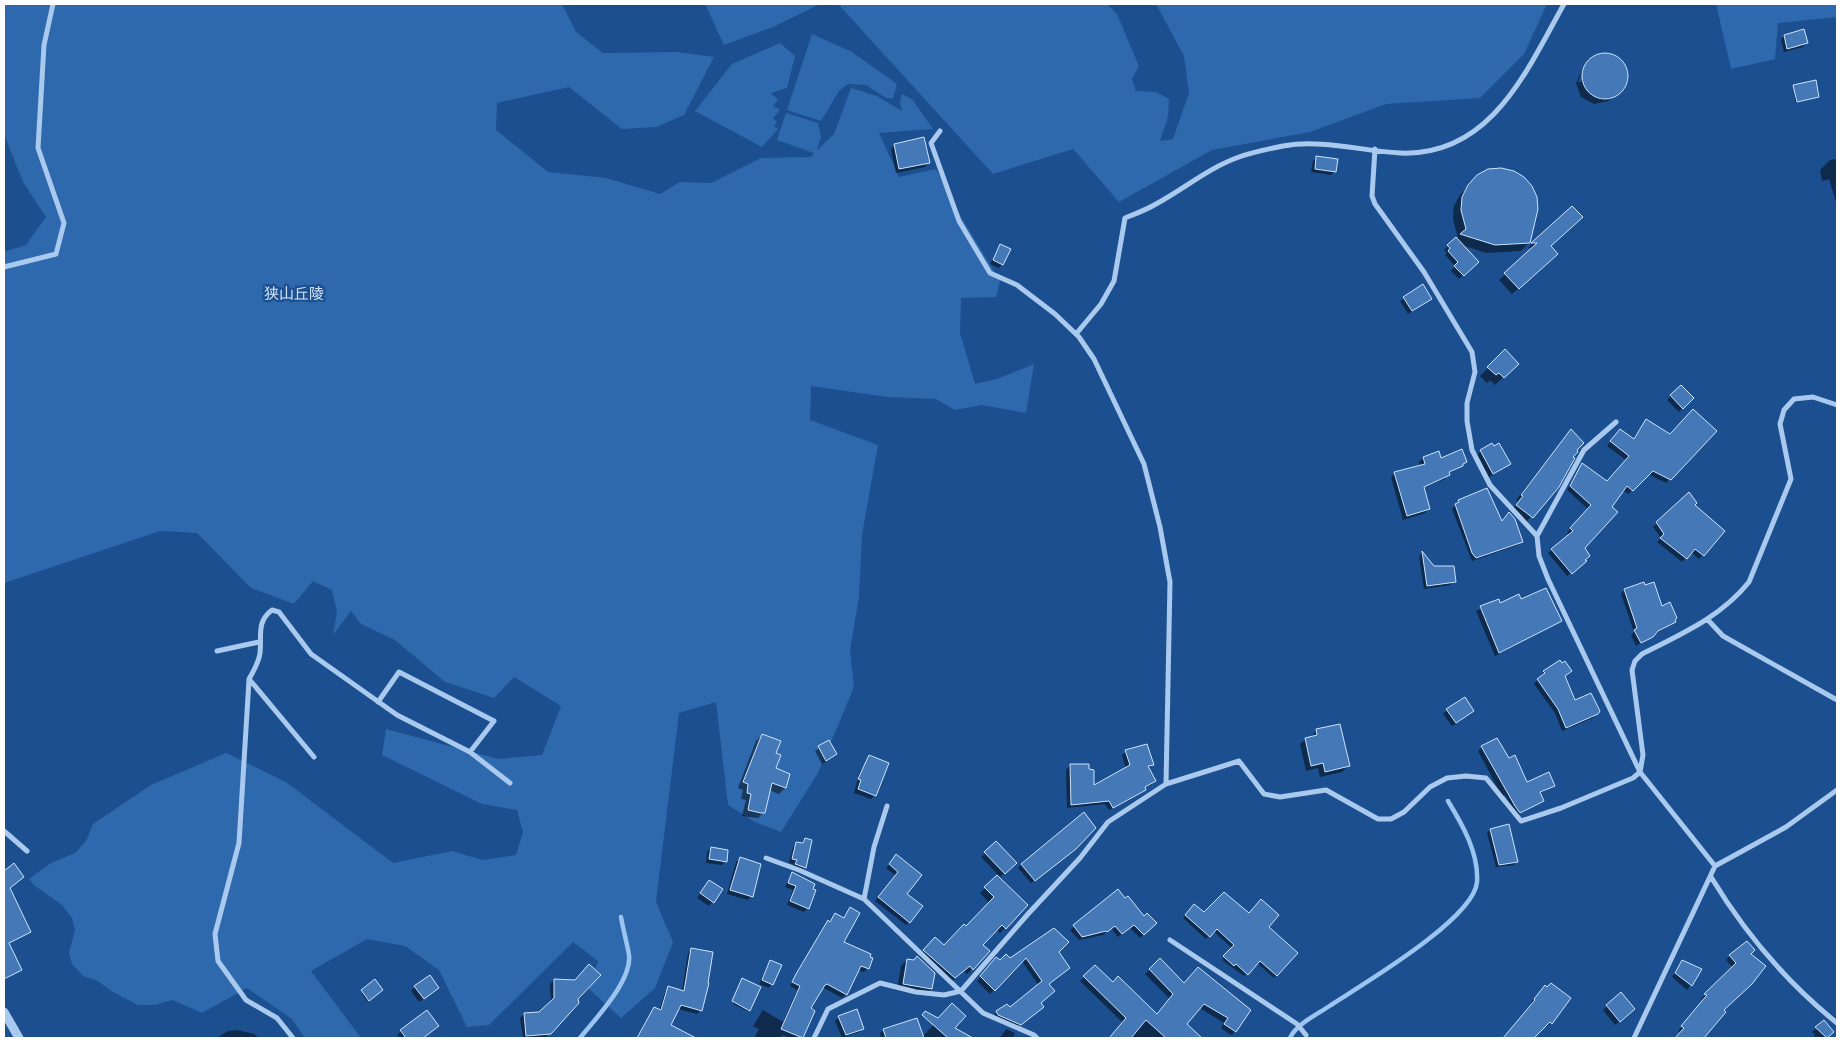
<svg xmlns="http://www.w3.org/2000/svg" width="1841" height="1042" font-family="Ubuntu,'Noto Sans JP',sans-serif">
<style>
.green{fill:#2e69ad}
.shadow{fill:#0007}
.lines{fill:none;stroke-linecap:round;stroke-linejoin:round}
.stream{stroke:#9cc4f0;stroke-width:4.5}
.building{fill:#4478b7;stroke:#cfe3fa}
.minor{stroke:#a9c9ee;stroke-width:5}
.tertiary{stroke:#a9c9ee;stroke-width:9}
.labels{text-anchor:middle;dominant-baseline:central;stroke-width:4.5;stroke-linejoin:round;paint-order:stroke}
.park-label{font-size:15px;fill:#cfe3fa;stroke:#1b4f8f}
</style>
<rect width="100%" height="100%" fill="#1b4f8f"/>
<path class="green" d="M4 4H562L576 32 603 53 677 52 714 57 684 115 656 127 622 129 569 87 497 103 496 130 548 172 606 178 660 194 680 182 711 183 761 158 811 157 814 153 777 140 786 113 818 123 821 137 817 150 834 134 851 88 877 96 902 111 900 101 902 94 912 99 933 129 879 133 899 177 936 169 960 215 1000 281 996 297 961 298 960 333 975 384 997 379 1034 364 1026 413 982 405 955 410 936 399 887 397 811 386 810 420 878 445 862 535 859 597 850 650 854 687 818 773 781 832 755 822 728 805 716 702 679 713 656 902 673 942 655 988 621 1018 589 989 598 961 573 942 489 1025 467 1027 439 970 405 946 367 939 311 971 361 1038H305L292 1019 247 988 202 1013 172 1000 155 1005H138L111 991 98 981 83 976 72 964 69 953 75 930 72 918 62 905 35 886 29 879 51 863 75 853 86 841 93 824 151 785 226 753 286 782 393 863 452 851 482 860 516 855 523 832 517 810 482 804 382 755 386 729 498 759 542 755 561 706 514 677 494 698 445 682 395 640 361 624 351 611 333 635 337 612 332 590 313 581 294 604 251 588 197 533 160 531 4 583V252L26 245 46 217 23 182 4 134Z
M705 4H820L773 27 724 45Z
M838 4H1107L1117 14 1139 66 1132 79 1136 91 1156 92 1169 99 1168 117 1160 141 1173 139 1189 93 1184 56 1156 4H1547L1524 54 1480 98 1386 104 1310 132 1212 150 1119 202 1073 149 993 174Z
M1716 4H1837V17L1778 23 1775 59 1731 69Z
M812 34 852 52 897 84 893 98H886L866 85 848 84 839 91 821 121 787 110Z
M780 43 795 56 787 88 771 93 778 100 773 106 780 110 773 118 777 122 774 126 778 129 762 147 695 111 732 64Z"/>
<path class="shadow" d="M1784 36 1807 43 1803 47 1784 52 1781 40Z
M1607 54 1619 60 1626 71V78L1621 90 1614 97 1608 101 1594 104 1581 97 1576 83 1584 66 1578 82H1581L1588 62 1593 57Z
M1794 86 1818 96 1795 102Z
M895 145 928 163 925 167 896 173 891 149Z
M1317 157 1335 171 1331 175 1311 172 1313 161Z
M1837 159V205L1829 179 1822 181 1820 170 1830 160Z
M1477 176 1529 242 1521 251 1486 253 1462 245 1477 262 1459 279 1451 271 1455 266 1445 255 1447 253 1444 250 1458 238 1453 219 1454 206 1460 195Z
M1572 208 1549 247 1550 260 1512 294 1499 280 1533 248H1528L1532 244Z
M1001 245 1002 264 999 268 990 264Z
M1404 298 1430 299 1408 314 1400 301Z
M1505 351 1517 364 1495 385 1490 380 1487 383 1480 376Z
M1681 386 1692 398 1679 412 1667 400Z
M1646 420 1670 435 1715 431 1666 483 1648 474 1628 494 1623 490 1583 548 1581 565 1567 576 1548 553 1570 535 1567 533 1588 509 1567 490 1582 465 1607 482 1626 460 1607 446 1616 434 1633 440Z
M1566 436 1571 457 1558 486 1526 522 1511 511 1518 502 1516 500Z
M1481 451 1509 464 1489 477 1477 455Z
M1423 458 1466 461 1458 469 1448 473 1445 479 1423 488 1429 509 1425 513 1403 520 1391 477 1395 473 1421 467 1419 462Z
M1689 494 1693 505 1703 555 1699 559 1691 552 1682 562 1657 542 1661 538 1653 527Z
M1459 501 1502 523 1522 541 1518 545 1472 561 1452 509Z
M1422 553 1433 568 1454 581 1450 585 1424 589 1419 556Z
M1653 584 1661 607 1675 622 1636 646 1631 635 1634 632 1621 594 1624 590Z
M1498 600 1500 604 1520 601 1561 621 1495 656 1476 611Z
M1559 662 1574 701 1597 713 1593 718 1562 731 1555 713 1534 684 1544 672Z
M1447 710 1469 714 1452 726 1443 714Z
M1317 730 1348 766 1342 772 1320 777 1318 768 1306 771 1300 744 1306 739 1311 737Z
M762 735 775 754 774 769 789 774 785 788 779 794 769 790 764 812 758 818 742 816 746 800 741 799 743 790 738 788 756 741Z
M829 741 836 754 822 764 815 751Z
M1482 747 1508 760 1526 784 1553 786 1539 794 1543 801 1516 816 1505 795 1502 796 1478 751Z
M1126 752 1152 764 1148 769 1155 781 1151 785 1144 788 1141 793 1109 810 1105 804 1067 808 1066 770 1070 766 1093 787 1126 769 1122 755Z
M870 757 875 795 871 799 854 793 859 774Z
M1490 830 1517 861 1514 865 1496 867 1487 833Z
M806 839 811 841 804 868 801 871 792 868 794 864 789 863 793 847Z
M996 843 1015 863 1000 877 981 857Z
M711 848 725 861 722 865 706 863 707 852Z
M1070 852 1031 883 1018 868 1022 864Z
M897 856 909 922 906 925 875 901 896 876 886 868Z
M740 859 751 896 748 900 727 894 736 862Z
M14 865 9 888 29 931 25 935V933L4 944V872Z
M792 874 808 908 804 912 787 905 793 890 785 887Z
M997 877 1027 905 1000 933 996 929 982 945 972 969 967 974 964 971 949 983 919 956 935 939 944 947 966 928 989 903 980 893Z
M706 885 721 890 709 906 697 898Z
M1118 891 1144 917 1155 923 1140 938 1130 928 1118 937 1111 928 1103 935 1079 940 1070 930Z
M1194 905 1204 914 1267 928 1296 953 1274 978 1257 963 1244 976 1222 960 1232 948 1213 931 1206 939 1183 918Z
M850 909 842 943 868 968 864 972 858 970 848 993 842 998 822 987 809 1009 814 1011 802 1038H790L782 1035 780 1038H754L759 1029 753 1026 763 1010 783 1022 797 990 790 986 824 926 835 915 843 919Z
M4 946 20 970 4 980Z
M692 950 701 1010 697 1014 678 1009 669 1025 693 1038H637L651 1012 655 1008 659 1011 665 992 669 988 682 991 688 953Z
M1057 952 1069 968 1047 984 1038 1010 1016 1028 993 1016 997 1012 1010 1008 1039 986 1022 961 990 994 977 981 993 962Z
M1749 954 1723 1010 1725 1012 1703 1038H1676L1681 1033 1678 1031 1703 1000 1701 999 1733 968 1726 960 1730 956Z
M907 960 931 989 924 995 897 990 901 966Z
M1160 960 1184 985 1249 1010 1236 1031 1231 1035 1221 1028 1224 1023 1200 1008 1186 1024 1191 1029 1184 1038H1110L1123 1023 1080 981 1095 966 1113 983 1156 1015 1170 999 1145 974Z
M770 961 781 965 778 975 769 988 759 984Z
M1683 962 1700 970 1687 990 1672 977Z
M599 976 545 1038H523L520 1018 524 1014 539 1013 551 1003 550 984 554 980 575 981Z
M375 981 382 990 367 1001 361 992Z
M741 981 749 1010 748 1011 733 1004Z
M415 987 434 992 419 1002 411 991Z
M1541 990 1551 1023 1547 1027 1545 1025 1533 1038H1504L1533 1005 1531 1003Z
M1621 994 1630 1013 1615 1025 1603 1010Z
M952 1005 953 1028 970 1038H881L880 1033 884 1030 922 1037Z
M839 1017 863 1028 859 1032 842 1038 835 1021Z
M1824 1021 1829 1038H1812L1815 1035 1812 1032Z
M437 1026 423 1038H400L397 1035 401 1031Z
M1006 1029 1015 1033 1013 1038H1000Z
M237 1030 254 1034 259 1038H216L228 1031Z"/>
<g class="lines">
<path class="stream" d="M580 1038C596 1018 632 981 629 955 627 943 623 929 621 917
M1290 1038C1296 1024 1318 1014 1331 1005 1363 984 1474 919 1477 882 1479 853 1462 824 1448 801"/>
</g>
<path class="building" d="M1804 29 1808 43 1787 49 1784 35Z
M1582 76a23 23 0 1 1 46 0a23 23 0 1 1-46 0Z
M1816 80 1819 97 1797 102 1793 85Z
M924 137 930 163 899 169 894 144Z
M1316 156 1338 159 1336 172 1315 169Z
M1501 168 1514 171 1524 177 1532 186 1537 197 1538 209 1530 243 1495 245 1460 234 1466 229 1461 210 1462 197 1468 185 1477 175 1488 169Z
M1572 206 1583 217 1551 246 1558 254 1519 289 1504 273 1537 243H1531Z
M1456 237 1479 262 1464 276 1454 266 1458 262 1448 251 1450 248 1447 245Z
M1000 244 1011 249 1003 265 993 260Z
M1423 284 1432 299 1412 311 1403 297Z
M1505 349 1519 364 1504 378 1499 373 1496 375 1487 367Z
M1681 385 1694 398 1683 409 1670 395Z
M1693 409 1717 431 1671 480 1653 471 1633 491 1627 486 1612 507 1618 512 1585 548 1590 556 1585 560 1587 561 1572 574 1551 549 1573 531 1570 528 1591 505 1570 486 1582 463 1607 481 1629 456 1610 441 1620 429 1634 439 1646 419 1670 434Z
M1571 429 1584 443 1577 450 1578 452 1573 457 1575 458 1559 487 1533 518 1516 505 1523 496 1521 495Z
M1492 443 1494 446 1499 443 1511 464 1493 474 1480 450Z
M1462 449 1467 462 1463 464V466L1449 472 1450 475 1424 487 1430 509 1407 516 1394 472 1425 464 1423 457 1439 451 1441 458Z
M1487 488 1502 521 1509 512 1515 519 1523 542 1476 558 1472 553 1455 504 1459 502 1458 500Z
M1689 492 1697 503 1695 505 1725 531 1704 556 1695 549 1687 559 1660 538 1664 534 1656 522Z
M1422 551 1434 566H1454L1456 582 1427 586Z
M1644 582 1645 585 1654 582 1662 606 1670 602 1677 618 1675 620 1676 622 1658 631 1653 637 1641 643 1634 630 1637 628 1624 589Z
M1546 588 1562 621 1499 653 1480 606 1499 599 1500 603 1519 594 1521 599Z
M1560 660 1562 663 1565 661 1572 671 1565 676 1575 700 1591 693 1600 711 1598 714 1566 728 1558 709 1537 679 1545 673 1543 671Z
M1465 697 1474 711 1456 723 1446 709Z
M1340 724 1350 766 1325 772 1323 763 1311 766 1305 738 1317 735 1316 729Z
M762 734 781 741 776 753 781 755 776 768 790 774 786 788 772 783 765 813H761L748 810 751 794 747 793 748 784 743 782Z
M1497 738 1509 758 1515 755 1527 782 1549 772 1555 786 1540 792 1544 801 1520 813 1515 806 1481 746Z
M829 740 837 754 826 761 818 746Z
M1147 744 1154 765 1148 766 1156 781 1145 787 1146 790 1113 808 1109 801 1071 805 1070 764H1089V769L1094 770V785L1130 765 1125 750Z
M869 755 889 763 876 796 858 789 861 780 858 779Z
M1084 812 1096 828 1076 849 1035 881 1021 864Z
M1509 824 1518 862 1499 865 1490 829Z
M805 838 812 840 806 868 795 864 797 860 792 859 796 842 803 843Z
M996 841 1017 863 1005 874 984 852Z
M711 847 728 850 727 862 709 859Z
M896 854 922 875 907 894 923 906 910 923 878 897 898 872 889 864Z
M740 857 761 864 753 897 730 890Z
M14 863 24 877 10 888 31 932 9 943 22 970 4 979V871Z
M792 872 815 884 813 889 816 890 809 909 790 901 796 886 788 883Z
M997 875 1028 905 1006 929 1002 925 983 945 990 951 973 970 970 966 955 978 923 950 935 937 944 945 964 924 966 926 994 897 984 887Z
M709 880 723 889 714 903 700 893Z
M1118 889 1125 898 1128 896 1144 916 1147 913 1157 923 1144 935 1134 925 1122 934 1115 926 1107 932 1106 931 1082 937 1073 925Z
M1224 892 1249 913 1261 899 1279 915 1269 927 1298 953 1277 976 1260 961 1248 975 1236 964 1234 966 1223 956 1234 945 1217 929 1210 937 1185 915 1194 904 1204 912Z
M850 907 860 913 844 942 871 954 870 957 873 958 869 969 861 966 847 995 827 984 825 985 811 1008 815 1011 803 1038 781 1029 800 986 792 982 796 974 828 920 830 922 835 913 844 918Z
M1054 928 1069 942 1059 952 1070 968 1049 984 1055 991 1041 1003 1044 1007 1021 1025 998 1015 996 1011 1007 1004 1010 1007 1042 981 1026 958 995 991 980 976 996 957 1000 960 1006 954 1010 958Z
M1747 941 1755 950 1751 954 1766 966 1752 984 1724 1010 1726 1012 1704 1038H1675L1684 1028 1681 1026 1707 995 1704 994 1736 963 1729 955Z
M691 948 713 952 708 983H709L702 1011 681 1005 671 1025 696 1038H637L654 1007 661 1010 668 986 684 991Z
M917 956 935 973 932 989 903 984 907 959 914 960Z
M1160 958 1184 983 1198 967 1251 1010 1236 1032 1224 1024 1228 1018 1204 1004 1187 1024 1202 1038H1166L1146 1020 1131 1038H1109L1126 1018 1083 976 1095 965 1113 982 1118 976 1157 1014 1173 994 1149 969Z
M770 960 782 965 773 985 762 980Z
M1682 960 1702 969 1692 986 1675 973Z
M589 964 601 975 578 999 579 1003 551 1034 526 1036 524 1013 539 1012 554 998V979L575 980Z
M430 975 439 988 424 999 414 986Z
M742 978 761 987 750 1011 732 1001Z
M375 979 383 990 369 1001 361 990Z
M1551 983 1571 998 1552 1024 1550 1022 1534 1038H1503L1535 1000 1534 999 1545 985 1547 987Z
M1621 992 1635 1009 1620 1022 1606 1005Z
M952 1003 966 1016 955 1028 973 1038H948L922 1015 925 1011 938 1018Z
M857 1009 864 1029 846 1035 838 1016Z
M427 1010 439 1026 423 1038H406L400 1030Z
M917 1018 924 1038H886L883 1029Z
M1824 1020 1834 1032 1827 1038 1815 1027Z"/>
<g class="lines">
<path class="minor" d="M940 131 931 143 959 221 990 273 1017 285 1055 314 1079 337 1094 359 1144 464 1160 527 1170 582 1166 784
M1375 149 1372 196 1375 204 1424 272 1472 352 1475 372 1467 403V421L1472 450 1490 485 1537 536 1539 556 1548 579 1640 772 1715 866
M4 267 56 254 64 223 38 148 44 45 53 4
M1076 334 1101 304 1114 281 1125 218C1135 214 1146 210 1156 204 1184 189 1208 168 1239 157 1253 152 1268 149 1283 146 1322 139 1362 151 1400 153 1491 157 1527 70 1564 4
M1537 536 1584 450 1616 422
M1708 620 1723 636 1837 700
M217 651 259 642
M249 680 239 843 215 934 218 961 246 1000 277 1018 293 1038
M378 702 399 672 494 721 470 752
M314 757 249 679C253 672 259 662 260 653 262 636 256 622 272 610L279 612 311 654 397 715 470 752 510 783
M4 831 27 851
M766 858 799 870 864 899 983 1013 1034 1035 1037 1038
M1711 877C1745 933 1786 982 1837 1023
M864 899 874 847 887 806
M1170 940 1297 1024 1306 1035
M814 1038 828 1009 880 983 916 992 944 995 961 991 1028 914 1080 858 1108 822 1166 784 1239 761 1264 794 1280 797 1326 790 1378 819H1391L1404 812 1430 787 1447 778 1466 776 1486 778 1521 821 1561 808 1633 778 1640 772 1643 755 1632 670 1635 661 1642 654C1681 634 1721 617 1749 582L1791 479 1780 424 1784 410 1794 399 1813 397 1837 405
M1634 1038 1715 866 1786 827 1837 790"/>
<path class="tertiary" d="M4 1012 19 1038"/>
</g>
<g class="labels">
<g class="park-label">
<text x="294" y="293">狭山丘陵</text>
</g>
</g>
<rect width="1841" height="1042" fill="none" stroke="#ffffff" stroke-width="10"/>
</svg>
